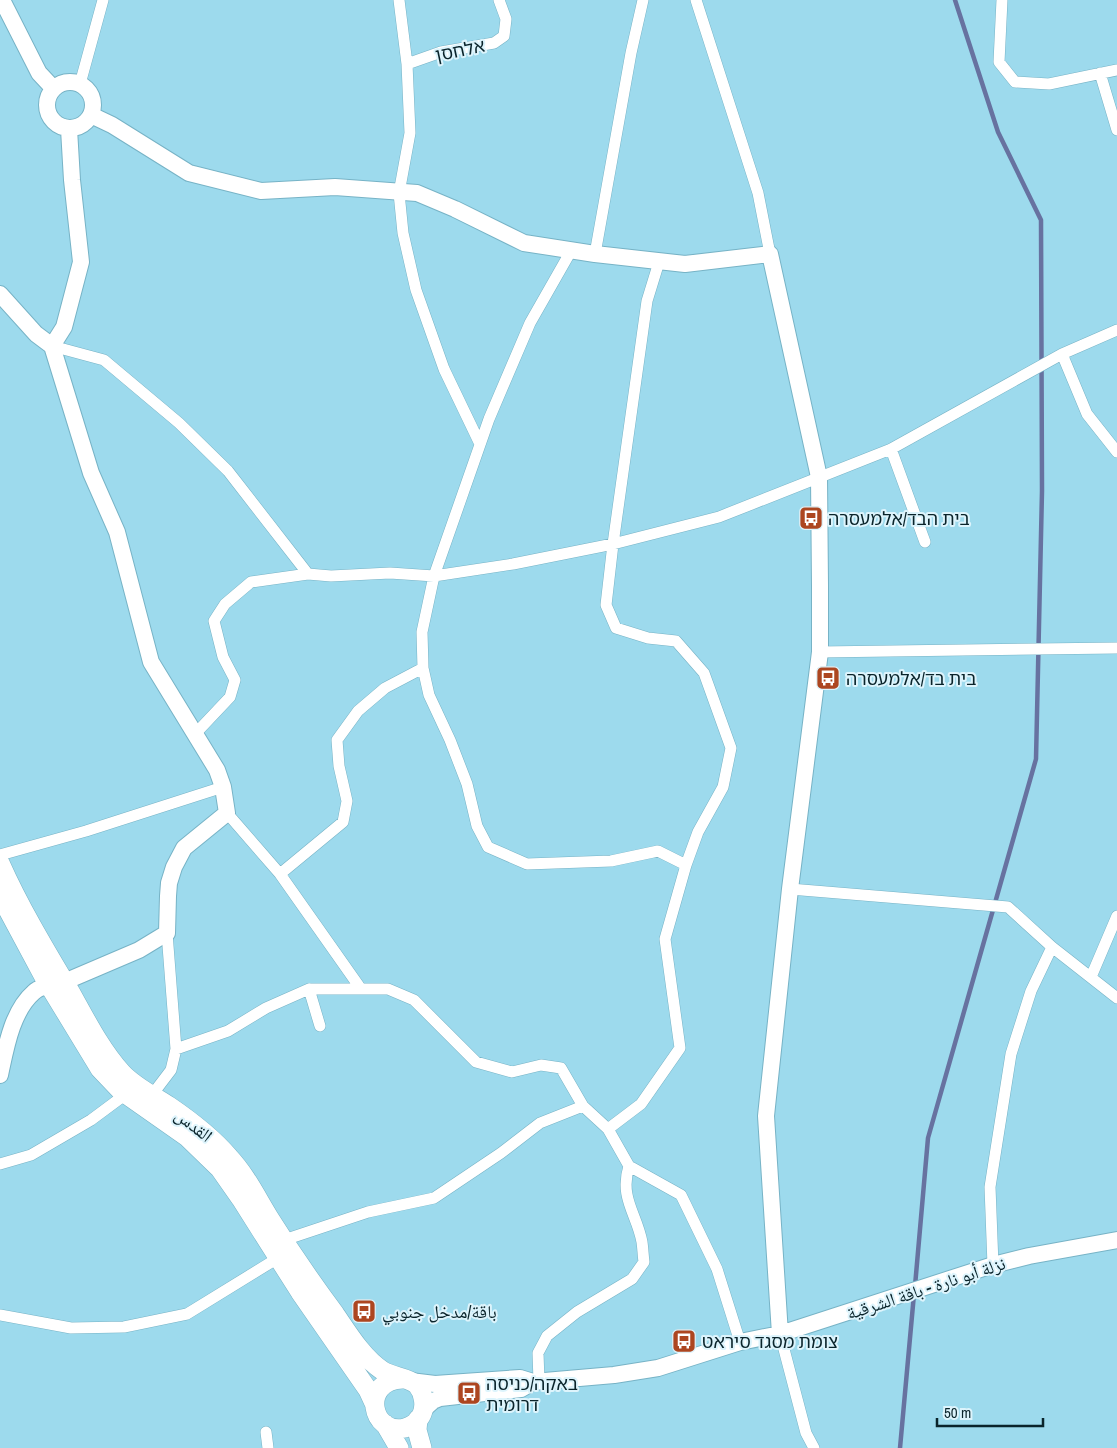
<svg xmlns="http://www.w3.org/2000/svg" width="1117" height="1448" font-family="'Archivo Narrow','Noto Naskh Arabic','Noto Sans Hebrew',sans-serif">
<style>
.lines{fill:none;stroke-linecap:round;stroke-linejoin:round}
.stream{stroke:#6772a0;stroke-width:4.5}
.street-casing{stroke:#77b3c6;stroke-width:12}
.secondary-casing{stroke:#77b3c6;stroke-width:18}
.primary-casing{stroke:#77b3c6;stroke-width:20}
.street{stroke:#fff;stroke-width:11}
.secondary{stroke:#fff;stroke-width:16}
.primary{stroke:#fff;stroke-width:19}
.labels{text-anchor:middle;dominant-baseline:central;stroke-width:4;stroke-linejoin:round;paint-order:stroke}
.street-label{font-size:18px;fill:#0a242b;stroke:#ddf4fc}
.poi-label{font-size:18px;fill:#0a242b;stroke:#ddf4fc;text-anchor:start}
</style>
<rect width="100%" height="100%" fill="#9ddaed"/>
<g class="lines">
<path class="stream" d="M915 1286 928 1138 1036 759 1042 491 1041 220 998 132 955 0
M900 1448 914 1294"/>
<g class="street-casing">
<path id="street" d="M399 0 407 64 410 133 399 193 403 233 416 290 444 369 480 444
M696 0 758 193 770 254
M1002 0 999 62 1015 82 1049 84 1117 70
M407 64 441 52 494 43 504 36 506 19 499 0
M1100 73 1117 130
M80 84 103 0
M571 251 530 323 489 419 434 576 422 632 423 668 429 695 450 740 467 784 477 826 488 847 527 864 611 861 658 851 686 865
M595 254 631 53 643 0
M52 346 104 360 179 423 228 471 308 574 331 576 390 573 434 576 513 564 613 544 719 517 891 449 1062 354 1117 330
M1062 354 1087 414 1117 452
M891 449 925 542
M820 652 1117 648
M196 733 230 697 235 680 223 657 214 621 225 604 251 582 308 574
M227 813 280 874 361 989H388L414 1000 476 1062 512 1072 541 1065 561 1068 583 1106 608 1129 629 1166 681 1195 717 1269 740 1342
M0 855 86 831 223 787
M280 874 343 822 347 801 339 766 337 740 358 711 385 688 423 668
M790 889 1008 907 1052 947 1117 998
M1091 977 1117 916
M320 1026 309 989H361
M176 1049 228 1031 266 1008 309 989
M152 1095 171 1070 176 1049 167 933
M608 1129 641 1104 680 1048 665 939 686 865 698 832 723 787 731 748 704 673 676 641 648 638 616 628 606 605 613 544 647 301 659 262
M0 1164 31 1155 91 1120 126 1094
M284 1240 368 1212 434 1198 501 1153 540 1123 583 1106
M993 1265 990 1187 1011 1054 1031 991 1052 947
M0 1315 71 1328 124 1327 187 1314 278 1258
M780 1334 806 1433 814 1448
M539 1381 538 1353 547 1336 577 1312 632 1279 644 1262C643 1255 643 1249 642 1242 637 1214 619 1198 629 1166
M266 1432 268 1448"/>
</g>
<g class="secondary-casing">
<path id="secondary" d="M2 0 39 73 53 88
M47 105a23 23 0 1 1 46 0a23 23 0 1 1-46 0Z
M91 115 112 125 189 173 261 191 335 187 417 193 455 209 524 243 595 254 685 264 770 254 819 477 820 585V652L790 889 766 1116 780 1334
M0 294 36 334 52 346 91 473 117 532 151 662 217 770 223 787 227 813 184 848 174 867 169 883 168 896 167 933 139 950 64 982
M52 346 64 327 81 262 72 180 69 129
M0 1075C6 1047 12 1011 34 992 38 988 44 987 48 985
M410 1381 435 1384 520 1378 533 1382 614 1375 658 1368 740 1342 780 1334 993 1265 1029 1256 1117 1240
M424 1409 433 1401 440 1398 521 1389 533 1382"/>
</g>
<g class="primary-casing">
<path id="primary" d="M0 863C20 908 46 951 71 993 86 1020 101 1050 122 1073 135 1087 154 1096 169 1106 191 1121 212 1137 229 1157 246 1175 257 1198 270 1219 290 1251 312 1283 335 1314 348 1333 363 1358 383 1371 393 1377 408 1377 417 1385 424 1393 426 1407 421 1416 418 1422 411 1426 405 1428 371 1436 360 1381 402 1379
M0 895 44 977 100 1069 120 1090 187 1137 220 1169 241 1199 300 1292 368 1390 374 1403
M418 1419 417 1430 422 1448
M385 1424 399 1448"/>
</g>
<use href="#street" class="street"/>
<use href="#secondary" class="secondary"/>
<use href="#primary" class="primary"/>
</g>
<defs>
<g id="bus-square" transform="scale(1.25)"><rect x="-9" y="-9" width="18" height="18" rx="4" fill="#ad4620" stroke="#ddf4fc"/><path d="M-5-6H5V4H4V6H2V4H-2V6H-4V4H-5ZM-3.5-4V0h7V-4ZM-3.5 1.2v1.5H-2V1.2ZM2 1.2v1.5H3.5V1.2Z" fill="#fff"/></g>
</defs>
<g fill-rule="evenodd">
<use href="#bus-square" x="811" y="518"/>
<use href="#bus-square" x="828" y="678"/>
<use href="#bus-square" x="364" y="1311"/>
<use href="#bus-square" x="684" y="1341"/>
<use href="#bus-square" x="469" y="1393"/>
</g>
<g class="labels">
<g class="street-label">
<text transform="translate(460 50) rotate(-12)">אלחסן</text>
<text transform="translate(194 1125) rotate(38)">القدس</text>
<text transform="translate(926 1288) rotate(-18)">نزلة أبو نارة - باقة الشرقية</text>
</g>
<g class="poi-label">
<text x="828" y="518">בית הבד/אלמעסרה</text>
<text x="846" y="678">בית בד/אלמעסרה</text>
<text x="382" y="1311">باقة/مدخل جنوبي</text>
<text x="702" y="1341">צומת מסגד סיראט</text>
<text x="486" y="1383">באקה/כניסה<tspan x="486" dy="21">דרומית</tspan></text>
</g>
</g>
<path d="M937 1418v8h106v-8" fill="none" stroke="#0a242b" stroke-width="2.5"/>
<text x="944" y="1418" font-size="15" fill="#0a242b" stroke="#ddf4fc" stroke-width="4" paint-order="stroke">50 m</text>
</svg>
